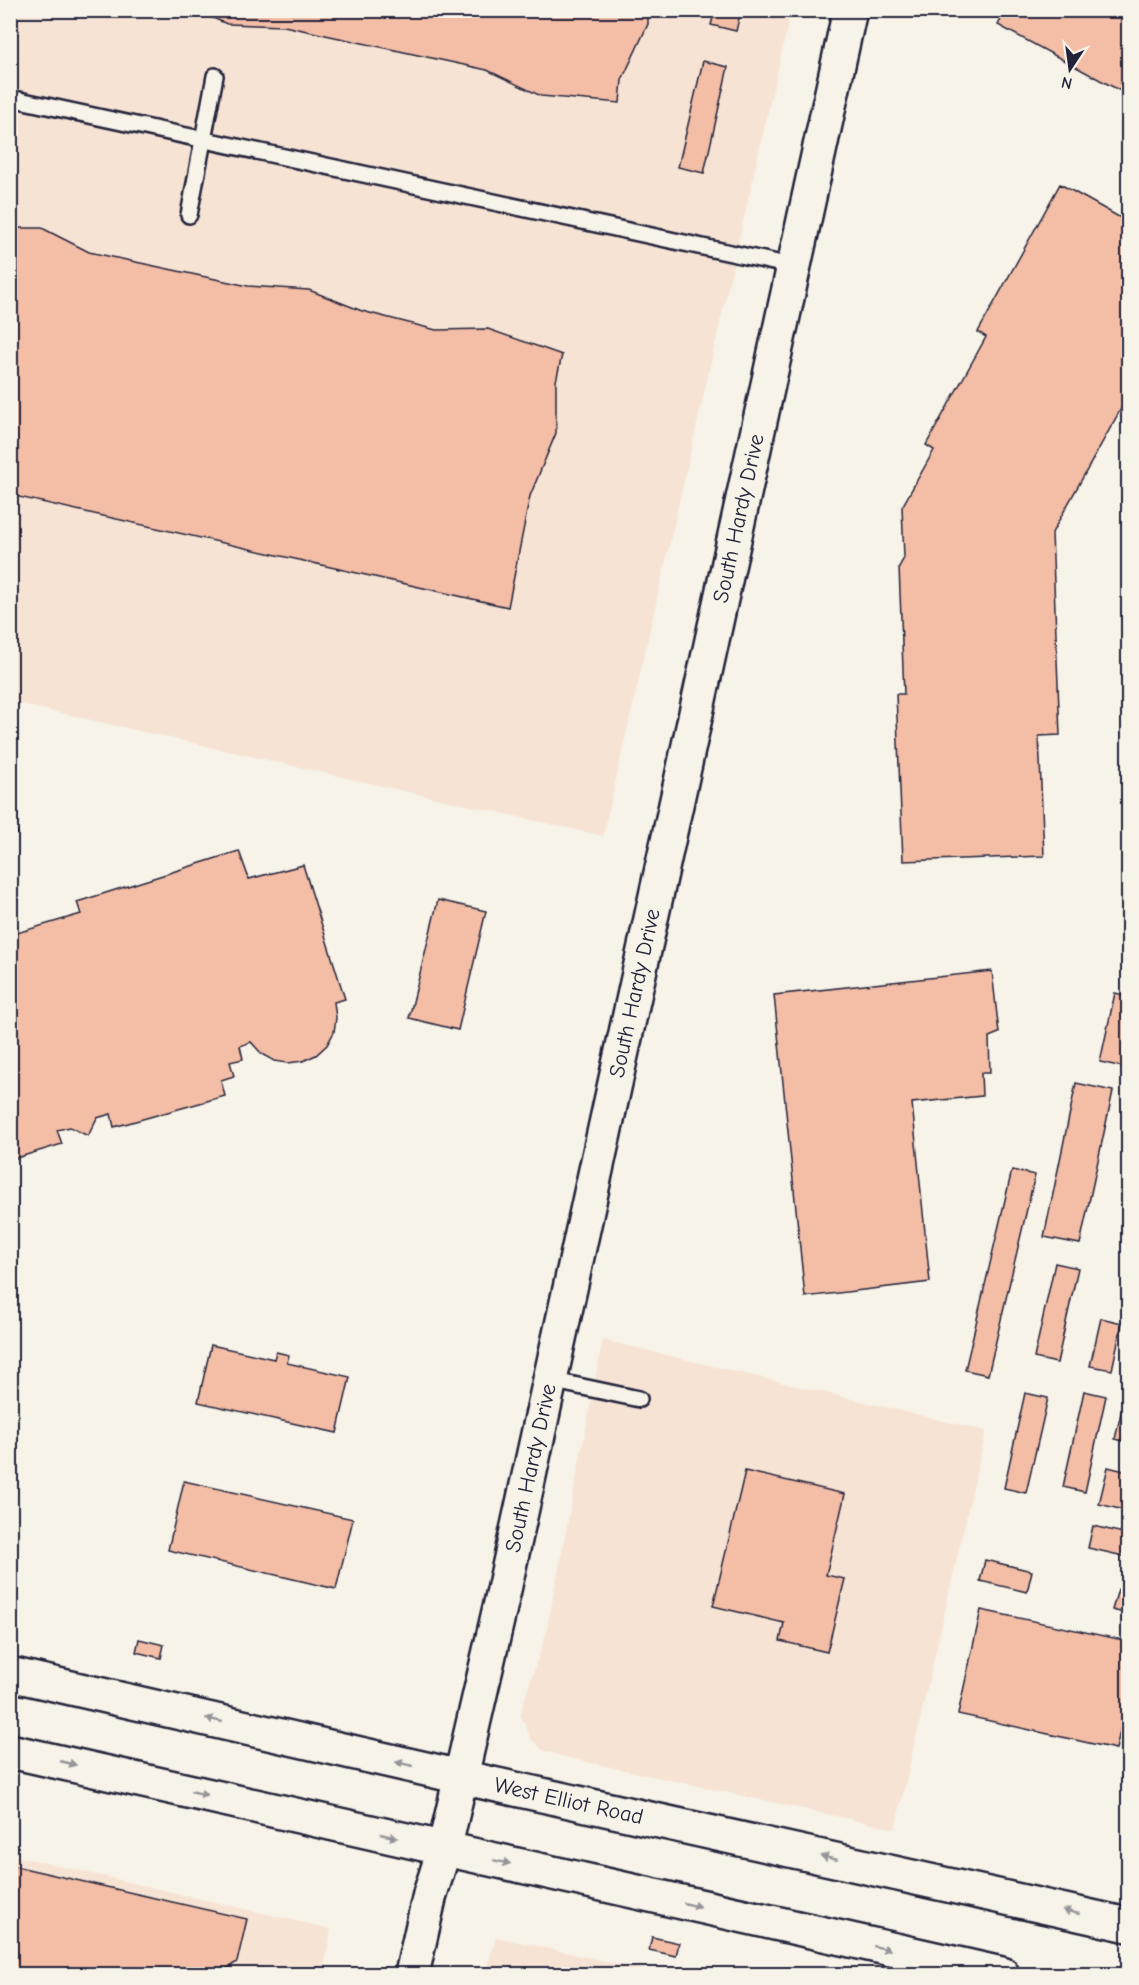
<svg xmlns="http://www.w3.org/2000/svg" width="1139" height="1985" font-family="'Comic Neue',sans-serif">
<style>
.built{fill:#f6e3d4}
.building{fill:#f3bda6;stroke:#22223b;stroke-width:1.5}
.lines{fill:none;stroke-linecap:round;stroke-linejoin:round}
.service-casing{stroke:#22223b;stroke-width:20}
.tertiary-casing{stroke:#22223b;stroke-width:38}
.secondary-casing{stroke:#22223b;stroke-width:38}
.service{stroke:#f7f3e8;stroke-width:15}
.tertiary{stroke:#f7f3e8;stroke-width:33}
.secondary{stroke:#f7f3e8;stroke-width:33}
.oneway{fill:#97959a}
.labels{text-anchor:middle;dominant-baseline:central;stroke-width:4.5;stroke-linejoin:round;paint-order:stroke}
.street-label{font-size:22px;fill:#22223b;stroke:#f7f3e8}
</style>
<rect width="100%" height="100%" fill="#f7f3e8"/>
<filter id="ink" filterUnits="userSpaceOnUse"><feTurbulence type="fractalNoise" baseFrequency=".0167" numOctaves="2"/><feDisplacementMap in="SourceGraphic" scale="12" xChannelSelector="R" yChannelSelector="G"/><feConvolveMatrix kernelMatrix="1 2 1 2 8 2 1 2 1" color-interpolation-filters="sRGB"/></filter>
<g filter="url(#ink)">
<path class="built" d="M11 11H791L603 836 11 702Z
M603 1340 986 1431 895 1829 564 1757 543 1750 531 1739 521 1715 523 1704 546 1634Z
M11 1855 331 1929 323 1974H11Z
M496 1937 663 1974H485Z"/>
<path class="building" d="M194 10H648V24L622 80 620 103 541 96 487 70 284 26 227 24Z
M715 10H741L736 31 711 25Z
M1006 10H1128V95L998 25Z
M703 61 728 67 704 173 678 167Z
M1060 184 1128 222V351L1126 356 1128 357V396L1052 533 1060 735 1039 736 1044 856 903 861 896 694H904L899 567 904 558 902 507 934 450 926 445 986 337 978 332Z
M10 228H42L89 252 248 286 309 290 362 311 436 330 488 329 562 355 556 381V433L530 496 508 607 10 495Z
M10 809 18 834 10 836Z
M239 851 249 879 303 865 345 999 334 1002 336 1018 334 1032 327 1045 316 1055 303 1061 288 1063 274 1061 261 1053 251 1042 240 1046 243 1059 230 1062 234 1076 221 1080 225 1096 114 1127 111 1114 97 1118 88 1136 70 1127 57 1130 62 1144 10 1160V935L81 914 77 902Z
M438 900 486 911 458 1030 409 1018Z
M992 971 999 1033 989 1037 990 1073H981L982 1096 912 1103 930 1282 805 1297 774 995Z
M1115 993 1128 996V1040L1123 1067 1100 1062Z
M1076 1083 1113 1091 1080 1244 1044 1237Z
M1012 1170 1035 1175 988 1375 965 1370Z
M1128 1192V1223L1122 1222Z
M1055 1263 1078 1268 1057 1363 1034 1358Z
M1101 1318 1122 1323 1112 1370 1090 1366Z
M211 1345 274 1359 276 1352 289 1355 287 1363 350 1377 337 1433 198 1402Z
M1084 1391 1106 1396 1085 1492 1063 1487Z
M1025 1393 1048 1398 1026 1493 1004 1488Z
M1124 1400 1128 1401V1442L1115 1439Z
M1108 1467 1128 1472V1511L1099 1504Z
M745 1471 845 1494 826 1575 845 1579 827 1652 780 1641 784 1623 713 1606Z
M184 1481 353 1519 336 1589 168 1550Z
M1093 1526 1128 1534V1557L1088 1548Z
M985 1560 1032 1571 1027 1592 980 1581Z
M1118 1589 1128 1591V1614L1112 1610Z
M981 1610 1128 1641V1696L1116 1749 958 1714Z
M139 1639 164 1645 161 1658 136 1652Z
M10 1865 247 1919 237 1962 220 1973 221 1974H10Z
M652 1937 679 1943 676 1956 649 1950Z"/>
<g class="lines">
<g class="service-casing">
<path id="service" d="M10 98 796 267
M189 215 215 76
M550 1380 639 1399"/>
</g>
<g class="tertiary-casing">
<g id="tertiary">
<path id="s1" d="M412 1974 430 1894 444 1850 504 1590 850 10"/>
</g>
</g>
<g class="secondary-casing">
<g id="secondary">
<path id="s2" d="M10 1674 461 1777 1128 1925"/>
<path d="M10 1751 1002 1974"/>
</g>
</g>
<use href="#service" class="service"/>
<use href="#tertiary" class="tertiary"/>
<use href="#secondary" class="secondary"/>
</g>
<defs><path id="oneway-solid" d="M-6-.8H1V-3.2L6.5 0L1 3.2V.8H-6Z" transform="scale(1.5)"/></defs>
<g class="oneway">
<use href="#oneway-solid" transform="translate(214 1720) rotate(-167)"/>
<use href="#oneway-solid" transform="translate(68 1763) rotate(13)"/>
<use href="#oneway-solid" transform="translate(404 1764) rotate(-167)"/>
<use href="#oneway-solid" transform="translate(199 1793) rotate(13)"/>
<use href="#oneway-solid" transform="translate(389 1836) rotate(13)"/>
<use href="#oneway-solid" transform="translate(829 1858) rotate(-167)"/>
<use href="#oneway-solid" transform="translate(502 1862) rotate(12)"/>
<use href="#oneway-solid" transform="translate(692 1905) rotate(13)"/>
<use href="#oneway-solid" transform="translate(1071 1912) rotate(-167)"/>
<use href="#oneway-solid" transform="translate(882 1948) rotate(13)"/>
</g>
</g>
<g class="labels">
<g class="street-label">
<text stroke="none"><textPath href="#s1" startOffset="1492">South Hardy Drive</textPath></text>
<text stroke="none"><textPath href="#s1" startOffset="1006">South Hardy Drive</textPath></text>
<text stroke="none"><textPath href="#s1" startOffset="520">South Hardy Drive</textPath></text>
<text stroke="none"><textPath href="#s2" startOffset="573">West Elliot Road</textPath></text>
</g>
</g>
<rect width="1139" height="1985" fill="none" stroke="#f7f3e8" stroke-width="36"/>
<rect x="18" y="18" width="1103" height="1949" fill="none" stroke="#22223b" stroke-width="2" filter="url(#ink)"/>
<g transform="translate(1070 69) rotate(193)" stroke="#f7f3e8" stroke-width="4.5" paint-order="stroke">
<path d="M0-4.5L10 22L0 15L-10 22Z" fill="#22223b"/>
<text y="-9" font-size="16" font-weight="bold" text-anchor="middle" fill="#22223b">N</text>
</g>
</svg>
